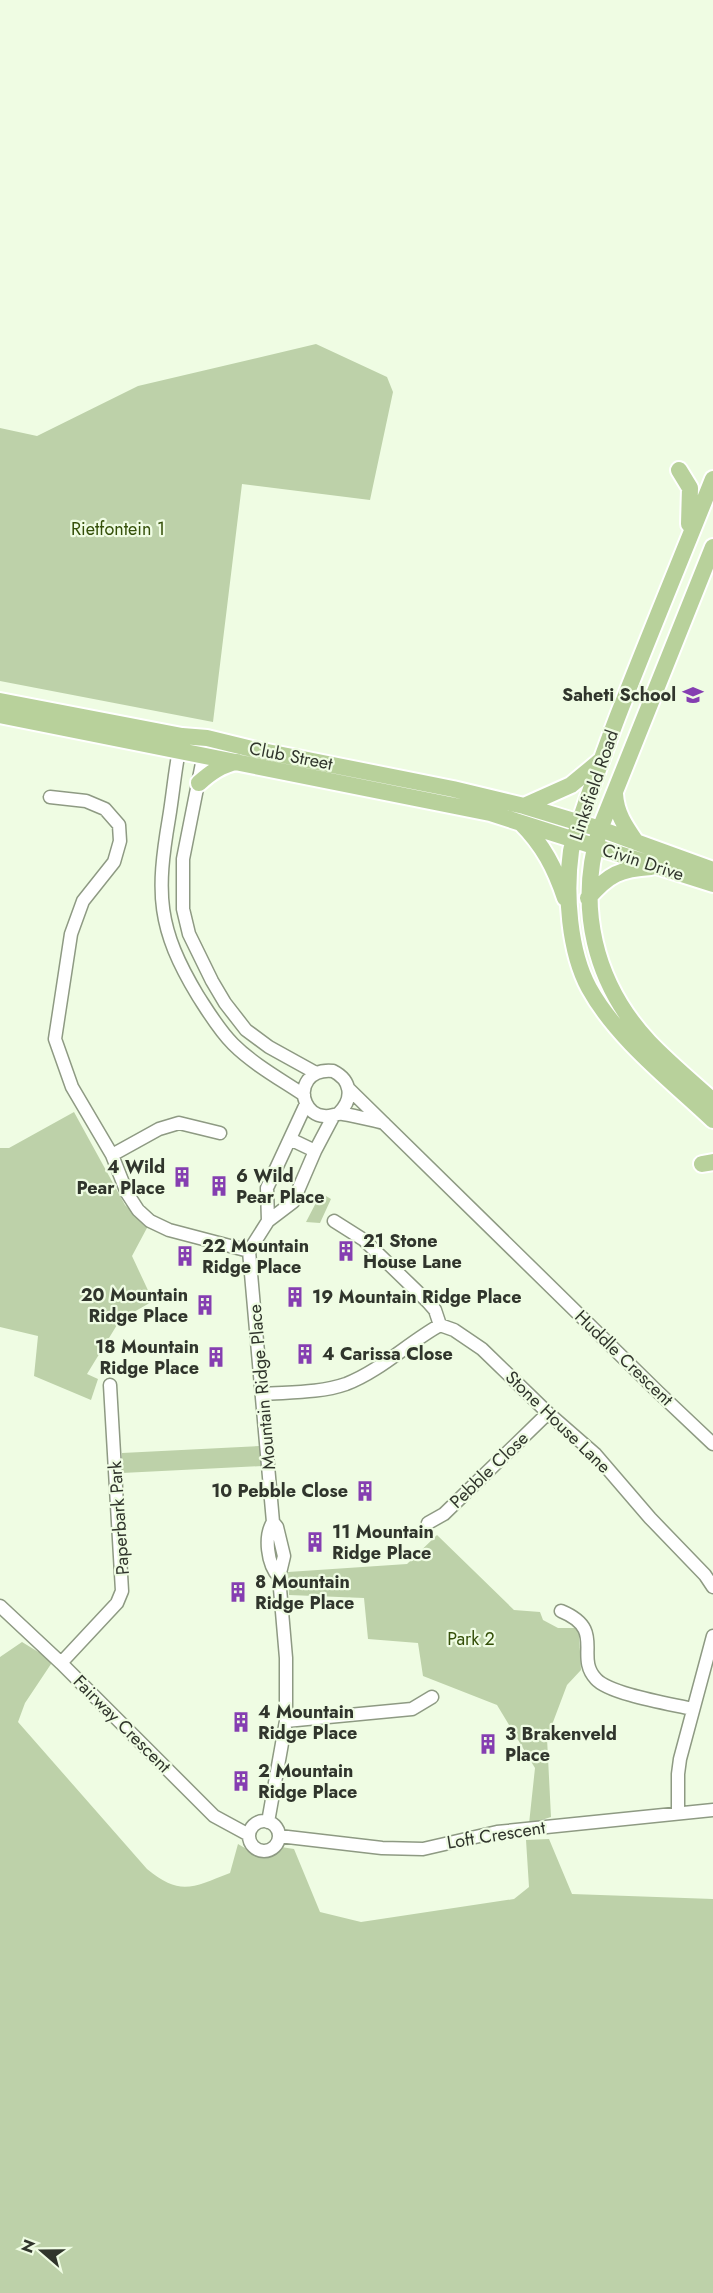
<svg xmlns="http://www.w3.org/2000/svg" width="713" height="2293" font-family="Jost,sans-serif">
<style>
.green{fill:#bdd1a9}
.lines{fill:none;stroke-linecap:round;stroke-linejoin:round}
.minor-casing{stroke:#8e9a83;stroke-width:15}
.major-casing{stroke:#fff;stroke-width:20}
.minor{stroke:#fff;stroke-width:12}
.major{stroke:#b8d19b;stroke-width:16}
.labels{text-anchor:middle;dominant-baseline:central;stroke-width:4.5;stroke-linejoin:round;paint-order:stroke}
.park-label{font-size:18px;fill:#344f09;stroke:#effce3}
.poi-label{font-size:18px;font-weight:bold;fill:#30352c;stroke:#effce3;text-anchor:start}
.street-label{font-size:18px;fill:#30352c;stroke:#effce3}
</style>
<rect width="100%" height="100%" fill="#effce3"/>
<path class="green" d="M316 344 387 377 393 392 370 500 242 484 213 722 0 681V428L37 436 138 386Z
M74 1112 125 1205 148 1226 132 1256 153 1301 120 1320 87 1374 98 1379 91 1400 34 1376 38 1336 0 1327V1148H9Z
M321 1193 331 1199 320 1223 306 1222Z
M260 1446 262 1466 122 1473V1453Z
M437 1535 514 1610 540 1612 543 1620 558 1628H576L579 1633 581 1670 567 1685 547 1738 551 1817 529 1824 535 1768 497 1705 423 1676 418 1643 368 1639 364 1598 289 1595 288 1572 407 1564Z
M22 1642 53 1661 25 1703 18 1722 147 1869C181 1897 193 1887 230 1873L238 1844 262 1858 281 1847 294 1849 320 1912 361 1922 514 1899 529 1887 526 1840 549 1839 572 1894 713 1899V2293H0V1657Z"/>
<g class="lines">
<g class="minor-casing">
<path id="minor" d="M207 738 183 859V909L189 934 212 981 225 1003 246 1030 269 1047 316 1073
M180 745C175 769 173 794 169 818 156 894 157 928 198 996 209 1013 219 1030 233 1044 253 1064 280 1079 304 1095
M50 797 86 801 105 809 119 825 120 841 114 862 83 901 71 934 55 1039 72 1087 112 1155 127 1193 138 1210 150 1221 169 1230 249 1251
M349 1089 658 1392 713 1444
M339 1113C354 1098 351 1080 333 1071 323 1070 314 1072 308 1080 298 1094 307 1115 324 1116 331 1117 336 1113 343 1114 357 1116 370 1120 384 1123
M290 1139 315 1151
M112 1155 159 1129 179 1123 220 1133
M268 1221 267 1188 306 1104
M334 1221 364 1240 428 1302 435 1310 440 1325
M440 1325 454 1330 482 1349 548 1413 595 1454 650 1518 705 1575 713 1587
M263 1394C290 1392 320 1393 346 1384 380 1371 408 1343 440 1325
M273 1522C264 1536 267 1564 279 1577
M428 1523 444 1514 548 1413
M0 1606 61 1663 214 1816 249 1835
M561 1611C607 1630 574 1656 596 1679 609 1694 671 1704 692 1709
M61 1663 117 1603 122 1591 110 1385
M286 1721 412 1709 432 1697
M678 1813V1774L680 1759 713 1636
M249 1836a15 15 0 1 1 30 0a15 15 0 1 1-30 0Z
M268 1822 286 1721V1658L279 1577 284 1556 277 1527 273 1522 249 1251 268 1221 293 1202 315 1151 334 1115
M279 1836 382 1848 423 1849 497 1832 713 1810"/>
</g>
<g class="major-casing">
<path id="major" d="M679 470 690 488 689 524
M713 479C681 559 648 638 617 718 606 747 596 775 586 803 581 819 574 835 571 851 565 893 569 951 589 988 617 1039 672 1081 713 1120
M713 547 600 829C576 906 594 983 649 1042 669 1063 692 1082 713 1101
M0 701 182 736 207 738 252 749 453 789 524 806 600 829 713 870
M0 715 490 813 713 884
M199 783C210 773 221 765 237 762
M615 794C616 813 625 826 636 842
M524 806 571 785 600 761
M521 823C543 845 555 868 565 898
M588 898C609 874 620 869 651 867
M702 1164 713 1162"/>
</g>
<use href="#minor" class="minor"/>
<use href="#major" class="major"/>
</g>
<defs>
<g id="school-bare" transform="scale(1.62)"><path d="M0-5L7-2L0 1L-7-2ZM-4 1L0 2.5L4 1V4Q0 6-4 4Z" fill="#853eb1" stroke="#effce3" stroke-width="2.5" paint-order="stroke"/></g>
<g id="building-bare" transform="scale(1.62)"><path d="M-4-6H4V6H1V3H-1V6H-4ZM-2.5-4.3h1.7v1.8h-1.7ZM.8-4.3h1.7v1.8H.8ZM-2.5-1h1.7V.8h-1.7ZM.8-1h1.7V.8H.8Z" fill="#853eb1" stroke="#effce3" stroke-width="2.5" paint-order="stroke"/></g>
</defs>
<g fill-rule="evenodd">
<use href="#school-bare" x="693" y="695"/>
<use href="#building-bare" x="182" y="1177"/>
<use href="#building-bare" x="219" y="1186"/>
<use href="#building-bare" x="346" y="1251"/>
<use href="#building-bare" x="185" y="1256"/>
<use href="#building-bare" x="295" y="1297"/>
<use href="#building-bare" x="205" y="1305"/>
<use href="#building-bare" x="305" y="1354"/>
<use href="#building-bare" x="216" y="1357"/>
<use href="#building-bare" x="365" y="1491"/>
<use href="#building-bare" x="315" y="1542"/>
<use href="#building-bare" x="238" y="1592"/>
<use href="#building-bare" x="241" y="1722"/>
<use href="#building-bare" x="488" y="1744"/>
<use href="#building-bare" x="241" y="1781"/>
</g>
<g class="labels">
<g class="park-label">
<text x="118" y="529">Rietfontein 1</text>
<text x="471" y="1639">Park 2</text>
</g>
<g class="poi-label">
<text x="676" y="695" text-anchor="end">Saheti School</text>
<text x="165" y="1167" text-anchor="end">4 Wild<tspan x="165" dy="21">Pear Place</tspan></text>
<text x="236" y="1176">6 Wild<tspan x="236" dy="21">Pear Place</tspan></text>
<text x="363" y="1241">21 Stone<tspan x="363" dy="21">House Lane</tspan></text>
<text x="202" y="1246">22 Mountain<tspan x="202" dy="21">Ridge Place</tspan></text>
<text x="188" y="1295" text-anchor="end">20 Mountain<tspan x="188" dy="21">Ridge Place</tspan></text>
<text x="312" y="1297">19 Mountain Ridge Place</text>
<text x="199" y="1347" text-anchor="end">18 Mountain<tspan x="199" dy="21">Ridge Place</tspan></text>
<text x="322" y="1354">4 Carissa Close</text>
<text x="348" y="1491" text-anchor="end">10 Pebble Close</text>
<text x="332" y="1532">11 Mountain<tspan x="332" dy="21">Ridge Place</tspan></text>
<text x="255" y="1582">8 Mountain<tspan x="255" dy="21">Ridge Place</tspan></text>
<text x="258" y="1712">4 Mountain<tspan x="258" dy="21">Ridge Place</tspan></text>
<text x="505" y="1734">3 Brakenveld<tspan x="505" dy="21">Place</tspan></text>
<text x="258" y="1771">2 Mountain<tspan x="258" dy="21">Ridge Place</tspan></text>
</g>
<g class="street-label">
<text transform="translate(291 756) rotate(11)">Club Street</text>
<text transform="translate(594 785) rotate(-71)">Linksfield Road</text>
<text transform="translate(643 862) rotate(18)">Civin Drive</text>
<text transform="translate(624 1358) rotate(44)">Huddle Crescent</text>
<text transform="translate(262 1387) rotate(-95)">Mountain Ridge Place</text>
<text transform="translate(558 1422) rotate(44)">Stone House Lane</text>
<text transform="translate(489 1470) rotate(-44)">Pebble Close</text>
<text transform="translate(119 1518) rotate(-94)">Paperbark Park</text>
<text transform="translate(122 1724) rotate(45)">Fairway Crescent</text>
<text transform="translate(496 1835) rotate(-9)">Loft Crescent</text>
</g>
</g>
<g transform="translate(42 2251) rotate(290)" stroke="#effce3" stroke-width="4.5" paint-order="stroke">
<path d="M0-4.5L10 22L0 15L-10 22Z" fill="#30352c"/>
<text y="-9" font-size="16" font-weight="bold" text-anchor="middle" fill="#30352c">N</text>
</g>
</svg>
